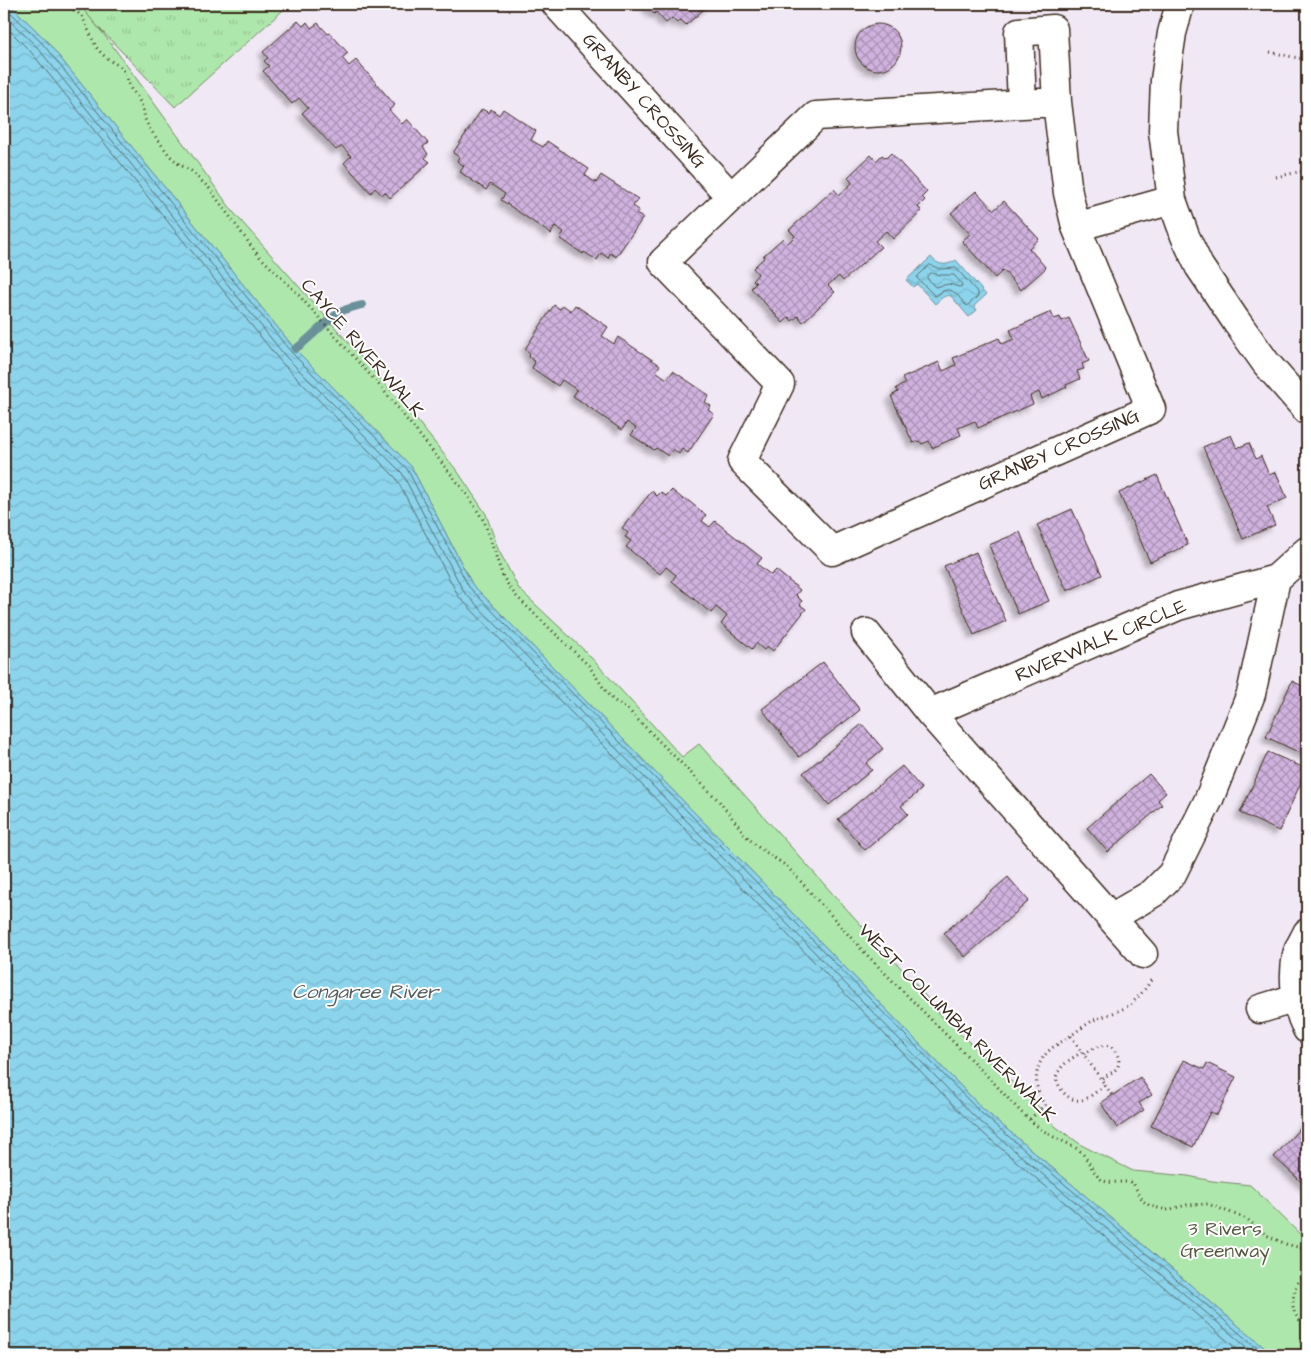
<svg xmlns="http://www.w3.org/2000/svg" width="1311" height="1359" font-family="'Architects Daughter',sans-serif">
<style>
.grass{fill:url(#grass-tufts);stroke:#748864}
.park{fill:#aee7ab;stroke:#748864}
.water{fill:url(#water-waves);stroke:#6b909a}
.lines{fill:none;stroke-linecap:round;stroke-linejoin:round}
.shore{stroke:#5b6e70;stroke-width:1}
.stream{stroke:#6b909a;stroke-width:8}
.building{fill:url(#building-cross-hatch);stroke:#3b2a1e;filter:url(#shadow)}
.minor-casing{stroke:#3b2a1e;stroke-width:31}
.path{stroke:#3b2a1e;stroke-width:3;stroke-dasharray:1 4;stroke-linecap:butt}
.minor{stroke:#fff;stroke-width:28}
.labels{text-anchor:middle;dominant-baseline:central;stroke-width:4;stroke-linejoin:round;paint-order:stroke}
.street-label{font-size:19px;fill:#3b2a1e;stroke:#fff}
.park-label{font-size:19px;fill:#585941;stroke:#fff}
.water-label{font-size:20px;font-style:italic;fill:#535d5c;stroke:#fff}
</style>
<defs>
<pattern id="grass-tufts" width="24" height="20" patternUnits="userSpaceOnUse" patternTransform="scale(1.25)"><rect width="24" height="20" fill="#aee7ab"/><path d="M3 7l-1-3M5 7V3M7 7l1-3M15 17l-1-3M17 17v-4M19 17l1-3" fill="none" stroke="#97c693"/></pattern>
<pattern id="water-waves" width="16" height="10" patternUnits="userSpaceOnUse" patternTransform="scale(1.25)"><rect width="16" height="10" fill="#8bd4ec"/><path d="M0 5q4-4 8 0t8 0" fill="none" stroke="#79b6ca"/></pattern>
<pattern id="building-cross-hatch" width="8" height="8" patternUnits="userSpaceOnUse" patternTransform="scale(1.25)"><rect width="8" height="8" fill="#d0b2df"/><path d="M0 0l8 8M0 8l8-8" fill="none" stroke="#aa91b4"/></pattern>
<filter id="shadow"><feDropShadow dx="-4.5" dy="4.5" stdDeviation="2.5" flood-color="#0004"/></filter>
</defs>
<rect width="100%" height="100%" fill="#f1e8f5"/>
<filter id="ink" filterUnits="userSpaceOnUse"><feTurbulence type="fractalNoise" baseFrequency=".02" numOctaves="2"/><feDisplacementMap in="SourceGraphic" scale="10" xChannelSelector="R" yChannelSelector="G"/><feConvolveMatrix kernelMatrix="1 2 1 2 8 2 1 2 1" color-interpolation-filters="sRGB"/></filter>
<g filter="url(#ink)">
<path class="grass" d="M76 4H290L175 107Z"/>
<path class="park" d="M9 4H79L109 41 234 213 415 418 458 472 486 514 498 549 519 589 586 652 682 757 699 744 840 902 914 982 944 1019 1035 1103 1056 1127 1083 1146 1133 1171 1188 1176 1212 1181 1250 1185 1307 1241V1355H1273L983 1109 472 584 411 466 295 349 45 39Z"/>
<path class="water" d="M4 4H9L45 39 295 349 411 466 472 584 983 1109 1273 1355H4Z
M931 257C938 266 947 266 956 260L986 295 974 306 977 310 969 317 951 296C944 294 940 300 935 304L917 284 913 287 906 280Z"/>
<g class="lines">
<path class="shore" d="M6 4 7 9 42 43 291 352 407 469 469 587 980 1112 1265 1355
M4 15 37 47 286 357 402 473 464 592 975 1117 1256 1355
M4 25 31 52 281 362 396 478 459 597 970 1122 1244 1355
M930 265 940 269 956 268 978 293V296L967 306C961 301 956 289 946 290 942 291 938 294 935 296L917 278 918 276Z
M931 273 940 275H954L961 283 962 286 959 287 949 284 935 287 927 278V276Z"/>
<path class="stream" d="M295 349C311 339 323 322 339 313 346 308 355 307 362 305"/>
</g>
<path class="building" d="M645 4H710L686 25 681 20 677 23 672 18 666 23 656 12 654 14Z
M298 21 303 26 307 22 311 28 318 23 328 34 330 33 348 53 342 58 349 66 356 60 395 105 389 110 402 124 407 119 428 143 423 147 428 154 425 158 430 162 390 198 385 192 382 195 375 188 371 193 344 163 351 156 342 146 336 150 302 113 308 108 299 98 292 104 263 71 269 66 264 61 268 58 263 52Z
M855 47a23 23 0 1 1 46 0a23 23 0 1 1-46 0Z
M482 109 489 113 491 109 499 115 503 109 536 131 531 140 543 147 547 141 589 169 585 175 596 183 601 175 638 199 633 206 639 210 636 214 643 218 616 257 610 253 608 258 601 253 597 260 584 252 583 254 560 238 564 232 555 226 551 234 501 200 505 194 490 184 486 190 460 172 464 166 457 161 459 157 453 153Z
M891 153 927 192 922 197 925 200 918 207 922 211 893 239 886 231 875 241 881 247 843 281 839 276 828 285 835 292 803 322 798 316 792 321 789 317 783 323 751 288 756 283 753 280 758 274 753 268 764 258 763 256 783 238 788 243 795 236 789 230 834 189 839 195 852 183 848 177 871 155 876 161 882 155 886 158Z
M976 191 994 210 1004 201 1039 239 1029 248 1046 268 1021 290 1003 270 995 278 962 241 970 234 951 213Z
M554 305 560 309 563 305 571 311 575 305 608 327 602 336 614 344 618 337 660 365 656 371 667 379 673 371 709 395 705 402 711 406 708 410 714 414 688 453 682 449 679 454 673 449 668 456 656 448 654 450 631 435 636 428 627 422 622 430 573 396 577 390 562 380 558 386 532 368 535 362 529 357 530 353 525 349Z
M1051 312 1054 319 1060 317 1062 321 1069 318 1089 361 1082 364 1084 369 1077 371 1080 379 1066 385 1067 387 1042 399 1039 392 1030 396 1033 404 978 428 975 421 958 428 961 435 932 448 929 441 922 444 919 441 913 443 891 396 898 392 896 388 905 384 902 378 939 362 943 371 956 365 953 358 999 338 1002 344 1014 339 1010 330Z
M1231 435 1237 448 1249 443 1256 459 1261 456 1269 475 1276 472 1287 498 1267 507 1275 525 1243 539 1203 447Z
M1157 475 1188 545 1150 562 1119 493Z
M672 490 684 500 685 498 706 515 702 521 710 527 715 521 762 558 757 564 771 575 776 570 800 590 796 595 802 601 800 605 806 609 773 651 767 646 764 650 756 643 752 649 721 624 727 616 716 607 711 613 672 581 676 575 666 567 660 574 626 547 631 541 625 537 628 533 622 528 652 491 657 496 661 492 666 496Z
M1072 509 1102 575 1067 591 1037 525Z
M1020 532 1049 601 1018 614 989 545Z
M976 552 1006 621 974 635 944 566Z
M823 662 860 710 799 757 762 709Z
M1292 681 1307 688V756L1266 737Z
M862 724 883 749 866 763 872 770 829 805 803 773Z
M1268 752 1307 769 1279 831 1240 813Z
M902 766 922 789 901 806 908 814 865 850 838 819Z
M1149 774 1166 793 1158 800 1162 805 1108 852 1087 828Z
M1008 877 1029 901 965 957 944 933Z
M1184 1060 1204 1069 1207 1063 1236 1077 1217 1115 1210 1112 1193 1147 1151 1126Z
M1140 1077 1152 1095 1139 1103 1144 1110 1117 1128 1101 1103Z
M1307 1120V1187L1274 1157Z"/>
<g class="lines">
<g class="minor-casing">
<path id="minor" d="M556 4 731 197
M1180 4 1172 33 1165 80 1163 131 1172 200 1185 236 1199 266 1236 321 1266 363 1307 410
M1022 104 1019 32 1053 29 1057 102 1068 193 1076 227 1151 409 832 551 742 461 780 384 663 262 816 116 1057 102
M1076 227 1172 200
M866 633 930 713 1143 954
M930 713 1178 606 1276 579 1307 551
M1111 918 1153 893 1172 874 1209 799 1251 694 1276 579
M1307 933C1304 940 1298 948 1297 955 1292 980 1296 1007 1307 1029
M1260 1009 1296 998"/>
</g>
<path class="path" d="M66 4 82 16 96 47 102 54 112 62 120 66 124 71 131 89 138 98 143 108 145 119 149 128 170 156 179 164 191 171 209 188 257 254 295 291 380 386 466 493 484 521 503 577 510 588 516 596 589 666 607 693 613 700 629 710 634 716 719 801 748 838 758 847 785 865 794 874 863 951 996 1085C1011 1102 1027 1120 1047 1133 1057 1140 1071 1143 1081 1152 1089 1160 1093 1174 1102 1180 1111 1185 1124 1180 1133 1183L1143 1201 1150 1206 1167 1210 1187 1205 1208 1204 1247 1219 1266 1235 1286 1244 1305 1249 1307 1252
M1270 52 1307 60
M1276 177 1307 170
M1071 1036 1112 1095
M1082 1052C1071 1059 1061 1064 1056 1077 1058 1088 1068 1102 1081 1100 1089 1099 1098 1090 1105 1085
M1084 1054C1092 1049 1099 1044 1110 1046 1117 1051 1123 1063 1115 1070 1111 1074 1105 1076 1101 1079
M1030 1119 1045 1105C1034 1090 1033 1070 1045 1055 1052 1046 1064 1041 1073 1034 1080 1029 1088 1023 1096 1019 1107 1015 1118 1012 1128 1006 1136 1000 1146 989 1151 980
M1307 1264C1297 1285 1281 1310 1307 1326"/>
<use href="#minor" class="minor"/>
</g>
</g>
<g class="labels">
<g class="street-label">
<text transform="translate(644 101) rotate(48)">GRANBY CROSSING</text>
<text transform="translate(362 348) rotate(49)">CAYCE RIVERWALK</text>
<text transform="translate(1059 450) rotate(-24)">GRANBY CROSSING</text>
<text transform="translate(1101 641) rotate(-23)">RIVERWALK CIRCLE</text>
<text transform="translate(957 1023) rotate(45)">WEST COLUMBIA RIVERWALK</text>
</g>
<g class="park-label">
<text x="1225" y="1229">3 Rivers<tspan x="1225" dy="22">Greenway</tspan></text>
</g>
<g class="water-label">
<text x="365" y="992">Congaree River</text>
</g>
</g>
<rect width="1311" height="1359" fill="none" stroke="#fff" stroke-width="20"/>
<rect x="10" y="10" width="1291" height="1339" fill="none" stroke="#3b2a1e" stroke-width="2" filter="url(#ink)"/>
</svg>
